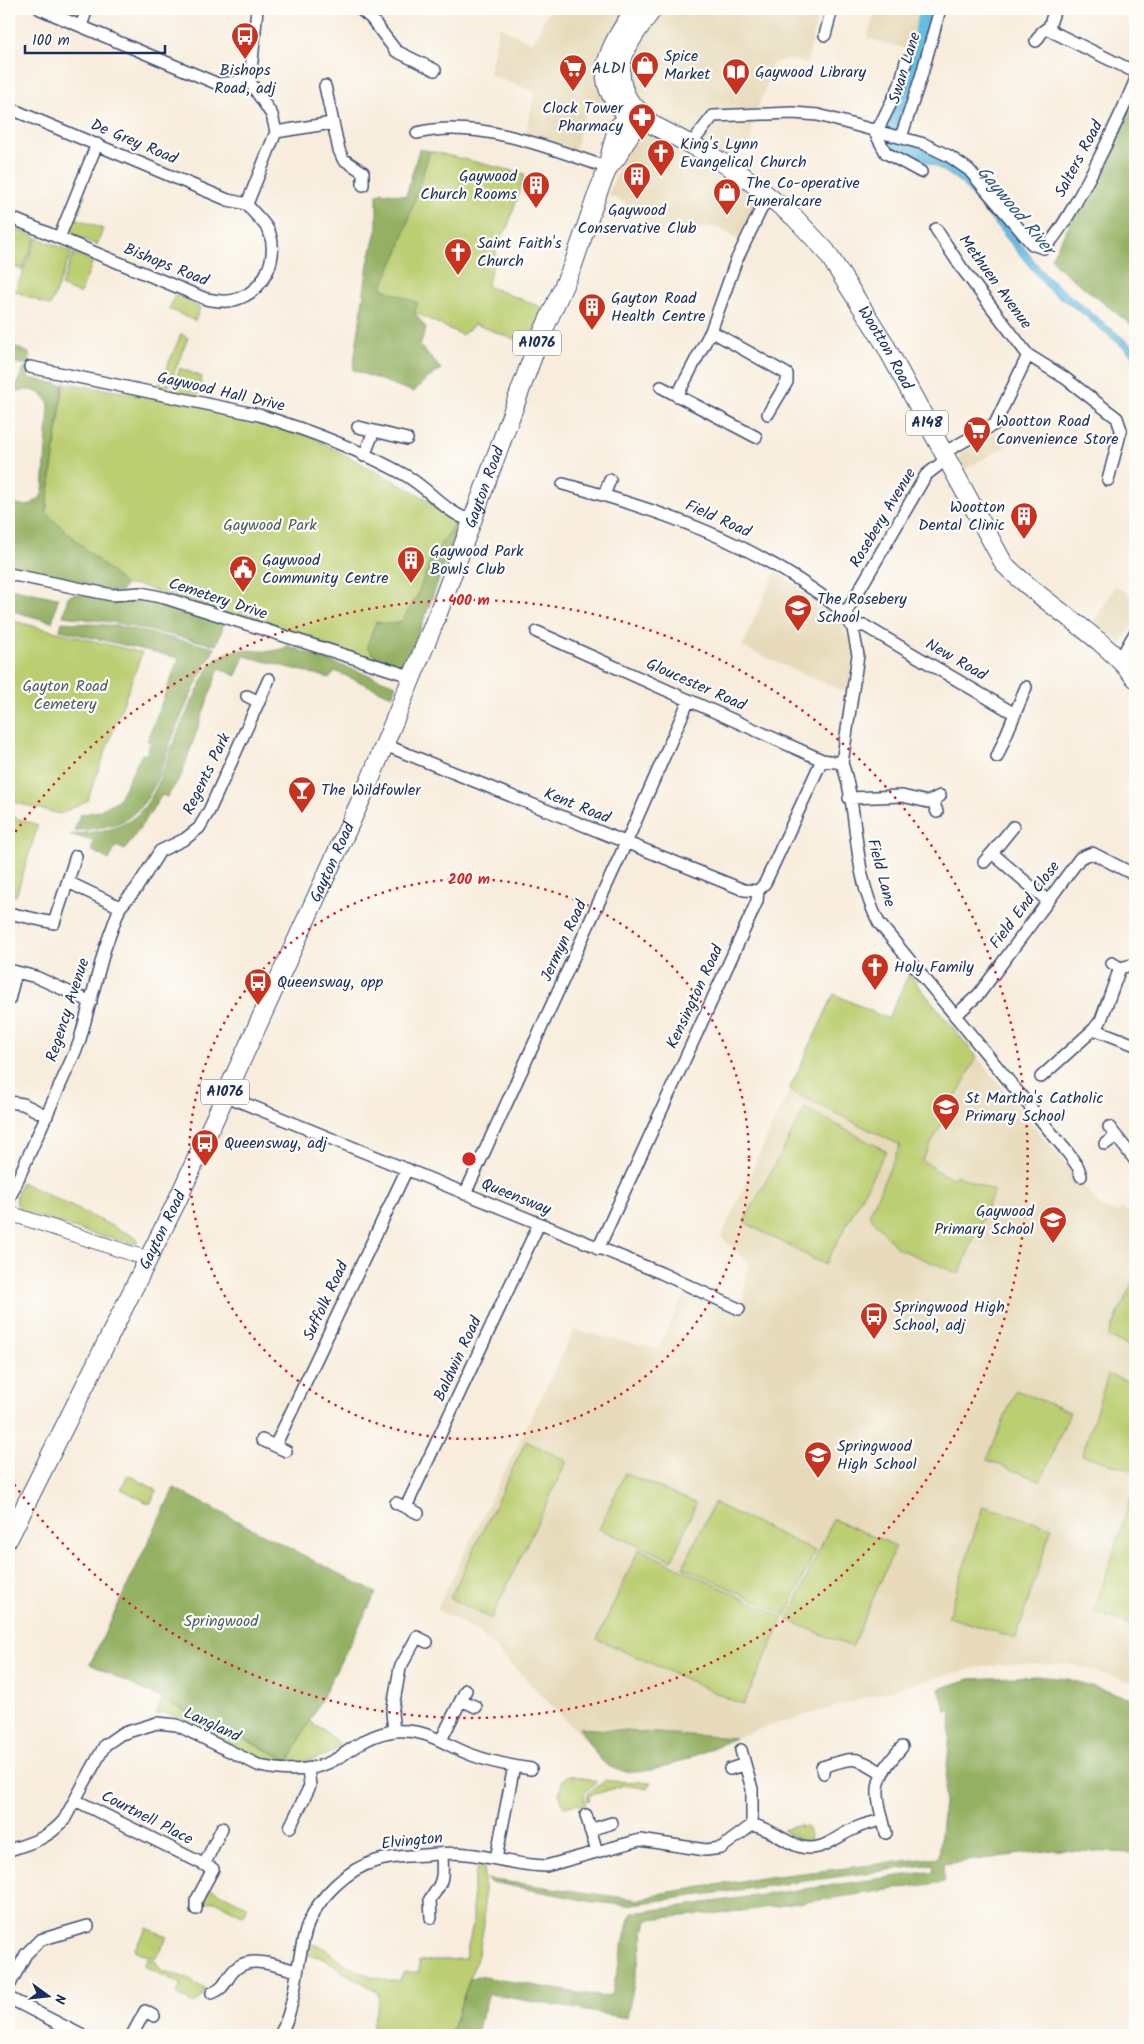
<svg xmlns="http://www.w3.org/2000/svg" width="1144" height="2044" font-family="Kalam,sans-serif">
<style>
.built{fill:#e7daba}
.green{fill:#bbce71;stroke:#6b7e68}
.forest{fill:#94b163;stroke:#587060}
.water{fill:#66bde3;stroke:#4076a0}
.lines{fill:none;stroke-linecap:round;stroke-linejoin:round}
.river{stroke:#66bde3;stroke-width:16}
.minor-casing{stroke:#3c4c71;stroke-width:14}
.tertiary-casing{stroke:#3c4c71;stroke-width:16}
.primary-casing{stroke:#3c4c71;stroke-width:20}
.minor{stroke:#fff;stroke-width:11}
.tertiary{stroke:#fff;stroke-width:14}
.primary{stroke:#fff;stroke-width:18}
.ring{fill:none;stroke:#d62828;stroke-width:2.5;stroke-dasharray:2.5 5}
.labels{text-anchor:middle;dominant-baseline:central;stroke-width:4.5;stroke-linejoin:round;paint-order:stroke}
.shield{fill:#fdfcf7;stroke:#5f6c8c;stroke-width:1}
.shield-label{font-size:15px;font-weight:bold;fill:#1b2f5e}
.poi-label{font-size:16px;fill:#1b2f5e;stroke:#fdfcf7;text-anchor:start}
.street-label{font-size:16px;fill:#1b2f5e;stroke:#fdfcf7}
.park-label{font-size:16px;fill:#4b5f64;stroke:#fdfcf7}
.water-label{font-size:18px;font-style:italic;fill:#325a86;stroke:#fdfcf7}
.centre{fill:#d62828;stroke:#fdfcf7;stroke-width:2.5}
.ring-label{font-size:15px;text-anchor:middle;font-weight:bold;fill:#d62828;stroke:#fdfcf7;stroke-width:4.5;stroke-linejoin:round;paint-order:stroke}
</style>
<rect width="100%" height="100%" fill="#fdfcf7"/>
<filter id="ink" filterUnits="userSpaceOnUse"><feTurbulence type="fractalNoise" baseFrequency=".02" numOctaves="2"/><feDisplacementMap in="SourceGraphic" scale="10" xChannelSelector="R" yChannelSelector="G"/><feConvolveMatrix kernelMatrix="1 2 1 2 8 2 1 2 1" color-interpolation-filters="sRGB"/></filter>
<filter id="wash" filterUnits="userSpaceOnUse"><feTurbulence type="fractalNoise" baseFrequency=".0096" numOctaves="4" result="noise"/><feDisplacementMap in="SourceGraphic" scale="20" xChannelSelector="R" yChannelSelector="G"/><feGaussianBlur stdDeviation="1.12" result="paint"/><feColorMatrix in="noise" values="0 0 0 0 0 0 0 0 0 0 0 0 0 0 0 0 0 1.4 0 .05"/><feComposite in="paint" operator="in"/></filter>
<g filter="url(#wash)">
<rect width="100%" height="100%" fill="#f8eddd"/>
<path class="built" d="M549 9H819L807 64 787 59 773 63 767 85 752 121V140L735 161 725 176 768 207 749 247 717 226 698 229 690 225 684 235 665 225 661 234 643 225 648 214 608 195 628 146 616 112 588 103 574 154 524 138 535 92 489 75 499 26 533 43Z
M876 9H926L915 51 867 38Z
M997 431 1008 445 964 470 959 461 961 453Z
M775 572 814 596 840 619 855 649 847 693 742 647Z
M1116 586 1135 598V622L1121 644 1094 621Z
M909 974 1100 1206 1118 1213 1121 1208 1135 1214V1683L1069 1664 999 1665 975 1668 923 1681 756 1730 657 1769 605 1760 480 1633 437 1609 574 1330 658 1349 685 1293 736 1313 743 1303 748 1263 721 1237 834 994 888 1019Z"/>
<path class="green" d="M430 151 525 174 507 229 496 243V253L487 286 543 308 529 345 475 324 462 335 414 312 418 303 381 288 399 249Z
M79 193 85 195 76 218 103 229 97 245 73 235 69 231Z
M16 229 36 237 22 270 9 265V247Z
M37 238 72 252 50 306 15 291Z
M74 253 93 261 80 294 61 286Z
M175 295 194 302 193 305 200 308 195 321 169 309Z
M181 334 188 338 167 390 158 388Z
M180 368 202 377 198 397 172 391Z
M64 383 185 402 308 435 434 503 446 515 460 523 406 666 321 646 138 585H125L46 513Z
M9 620 142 653 87 801 60 814 9 801Z
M9 816 38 825 16 896 9 894Z
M909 974 977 1057 922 1161 933 1166 934 1170 953 1178 956 1175 994 1191 959 1274 897 1248 869 1215 900 1145 789 1090 834 994 888 1019Z
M805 1108 886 1151 825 1265 744 1222Z
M21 1182 137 1238V1244L89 1233 23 1212C12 1202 17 1194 21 1182Z
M1135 1276V1348L1108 1337Z
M1108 1375 1135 1383V1471L1082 1455Z
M1016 1390 1070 1412 1041 1481 987 1460Z
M526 1441 567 1461 491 1619 450 1598Z
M625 1473 696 1503 672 1560 599 1529Z
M128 1475 157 1490 150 1504 121 1489Z
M1131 1498 1135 1499V1626L1094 1612Z
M714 1503 815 1551 786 1615 683 1567Z
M983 1506 1052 1527 1016 1638 948 1617Z
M833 1519 896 1546 852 1647 788 1620Z
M639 1549 784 1618 743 1705 597 1639Z
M162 1700 289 1761 309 1721 324 1730 341 1746C283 1786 231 1743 178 1717L164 1713 155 1715Z
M569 1775 597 1781 584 1793 586 1809 577 1804 564 1807 559 1794 563 1779Z
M606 1780 610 1781 651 1782 647 1789 625 1785 589 1796 590 1800 587 1801 588 1793Z
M800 1825V1828L805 1826 808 1829 812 1842 799 1840 783 1830Z
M478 1864H484V1924L479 1952 450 2035H373C368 2018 384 2008 377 1991L336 1968 335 1965 319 1957 308 1955 310 1944C326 1945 332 1955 344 1963 358 1972 382 1982 399 1981L404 1972H419V1961L465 1959 473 1924V1886Z
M210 1888 248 1907 244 1916 215 1901 205 1903V1897Z
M147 1928 168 1937 155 1959 134 1950Z
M147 1958 156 1962 161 1970 186 1978 205 1989 202 1997 194 2004 176 1994 181 1984 144 1966Z"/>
<path class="forest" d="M1135 105V328L1057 266 1051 258Z
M419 149 430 151 399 249 381 288 418 303 414 312 426 328 420 346 441 369 423 382 414 392 353 370 368 264 377 227V195L382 192 406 196Z
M9 344 29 353 30 365 9 362Z
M24 368 30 369 28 378 63 385 46 513 125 585 122 591 112 592 9 572V503L28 506 40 498 43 492 49 405C45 390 27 387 13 393Z
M456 521 460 523 407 664 402 666C388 661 374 660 367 646L376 622 389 624 402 621 417 596 430 561Z
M9 588 58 598 52 622 9 610Z
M74 594 164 600 224 624 216 645 117 623 63 616 68 597Z
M62 622 118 626 215 648C200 674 187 703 175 731 163 760 157 797 129 817 115 828 92 828 74 831L80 815 99 811 118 800 142 754 146 755 151 742 147 741 179 658 60 630Z
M288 646 396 685 392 696 335 671 330 678 244 656 236 676 219 668 181 776 167 797 162 795 125 850 116 846 109 860 91 850 94 841 70 835C88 832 113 832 129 821 153 806 162 774 171 749 182 721 197 693 210 665 239 636 261 661 288 646Z
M174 1488 376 1593 289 1761 90 1664Z
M1037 1676 1067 1679 1135 1699V1853L1053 1850 943 1864 944 1882 742 1911 647 1919 627 2018 489 1994 476 2035H450L470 1979 477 1976 603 1997 612 1994 629 1918 633 1913 934 1871 933 1864 626 1905 594 1902 491 1882 486 1879 640 1900 663 1893 768 1877 939 1857 952 1710 946 1712 939 1689 969 1679Z
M579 1728 735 1738C702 1751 641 1787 607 1765 596 1758 587 1738 579 1728Z"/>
<path class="water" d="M891 127 896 138 931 152 967 176 1047 277 1135 348V357L1078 310 1049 290 962 184C941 167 917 156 891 149L888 141Z"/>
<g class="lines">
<path class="river" d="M898 146 894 145 891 127 912 70 928 9"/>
</g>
</g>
<g filter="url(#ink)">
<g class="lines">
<g class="minor-casing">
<path id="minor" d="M40 9 218 84 237 82 249 73
M360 9 371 18 396 51 435 70
M1055 9 1049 27 1053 32 1135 72
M81 26 87 9
M825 35 832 9
M1036 41 1042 32 1049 27
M325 86 339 150 343 159 363 172V185
M9 108 228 200 247 204
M873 129 886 153 921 172
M877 131 900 85 906 61
M276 132 332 123
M417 133C477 118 551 148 608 168
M901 137 921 77 940 9
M691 144 713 116 793 113 818 115 924 144 949 156 969 170 1032 244 1043 248C1063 239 1125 107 1135 81
M9 217 206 299C217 301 229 303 240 298 264 289 278 259 270 234 266 222 254 215 247 204L276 132 272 115 250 82 257 9
M936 229 961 267 1028 355 1065 378 1117 418 1121 430 1108 480
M59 238 97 144
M711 331 787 374V382L768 414
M30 367 259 415C308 430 360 450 405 475 431 490 443 511 471 521
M661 387 756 437
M677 396 711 331 736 261 768 195
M358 427 407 439
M945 452 995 424 1028 355
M364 456 374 431
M948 458 926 475 847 611 849 621 853 629 858 655 842 763C860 815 851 870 879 923L1068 1153 1078 1167 1081 1176
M563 484C664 511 758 544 841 610L847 611
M604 495 610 480
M9 574 112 595 141 593 165 598 413 677
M853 629 860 626H865L1015 714
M537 632 822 760 842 763
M1120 659 1135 633
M247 696 259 702
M385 745 744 890 758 891
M997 757 1026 687
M849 798 902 796 928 802 940 796
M933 800 937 812
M1013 827 992 853 1048 901
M984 862 992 853
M68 882 120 907
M13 914 54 923 76 856
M1112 963 1120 968 1132 965
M9 970 36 977 91 1002
M9 1000 16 972
M955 1016 979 994 1080 858 1092 853 1135 875
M1094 1029 1135 1045
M1041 1077 1094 1029 1101 1020 1120 968
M224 1095 661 1273 739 1309
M9 1102 23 1104 47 1116
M1109 1127 1135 1160
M1105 1144 1116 1136
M465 1194 626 843 689 700
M9 1199 79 1043 105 948 120 907 136 889 160 851 185 839 199 828 209 811 269 679
M598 1249 750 917 757 901 758 891 765 883 822 760
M262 1440 286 1451
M275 1446 407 1169
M396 1503 418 1513
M406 1507 539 1224
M461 1700 476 1707
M394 1731 392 1713 400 1668 417 1637 427 1642
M441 1740 466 1690
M741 1750 752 1789V1825
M730 1769 745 1764
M824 1773 822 1767C853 1758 854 1754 882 1773
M75 1800 213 1869 196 1901V1909
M586 1815 597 1852
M290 1827 310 1786 308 1769
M590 1830 612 1823
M886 1833C875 1789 871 1782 902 1747
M9 1850C31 1843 49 1838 64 1820L105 1745 121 1734 157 1723 177 1725 260 1766C287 1772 317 1772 341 1756 358 1744 374 1733 396 1731 429 1729 444 1745 472 1755 490 1762 512 1766 531 1769
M496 1859 514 1766
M204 1865 222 1828
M431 1918 430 1899C444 1882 443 1876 442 1854
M9 1986 26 1954 40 1940 88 1926
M212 1993C223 1989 224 1984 231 1974 246 1952 276 1966 297 1971
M9 1998 81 2035
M132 2035 145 2011 154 2016
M280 2035C298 2002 295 1960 308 1924 319 1897 347 1869 376 1861 392 1856 409 1856 425 1855 439 1854 453 1852 467 1854 494 1857 519 1866 546 1866L640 1840 706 1850 721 1848 752 1825C770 1828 781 1840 798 1846 823 1854 835 1836 856 1828 864 1824 874 1822 882 1820"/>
</g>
<g class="tertiary-casing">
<path id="tertiary" d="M9 1213 148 1259"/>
</g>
<g class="primary-casing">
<g id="primary">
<path id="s1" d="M653 9C633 36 608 64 628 99 634 109 645 114 651 124L705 152 741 174 795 218 826 251 883 341 1004 564C1045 606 1099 632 1135 678"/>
<path d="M629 116C586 81 611 44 635 9"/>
<path d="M609 159 617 128 636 109"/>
<path id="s2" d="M9 1538 177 1201 370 780 437 616 537 345 573 265 598 192 608 168 617 157 642 113"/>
</g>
</g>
<use href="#minor" class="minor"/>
<use href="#tertiary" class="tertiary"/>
<use href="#primary" class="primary"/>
</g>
</g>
<g class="ring">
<circle cx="469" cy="1159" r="280"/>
<path d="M11 838A559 559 0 1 1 11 1480"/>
</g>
<defs>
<g id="bus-pin" transform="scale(1.4375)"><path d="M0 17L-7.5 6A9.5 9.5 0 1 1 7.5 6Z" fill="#c8321e" stroke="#fdfcf7"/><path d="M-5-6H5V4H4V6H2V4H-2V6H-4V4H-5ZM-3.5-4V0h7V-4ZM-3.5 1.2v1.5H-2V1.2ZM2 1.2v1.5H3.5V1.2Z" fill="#fff"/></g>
<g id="shop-pin" transform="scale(1.4375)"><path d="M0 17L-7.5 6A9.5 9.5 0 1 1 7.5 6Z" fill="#c8321e" stroke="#fdfcf7"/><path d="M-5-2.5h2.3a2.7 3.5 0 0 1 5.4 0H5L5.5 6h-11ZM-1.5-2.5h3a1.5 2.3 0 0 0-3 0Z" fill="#fff"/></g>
<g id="supermarket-pin" transform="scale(1.4375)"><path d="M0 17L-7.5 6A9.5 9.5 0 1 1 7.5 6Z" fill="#c8321e" stroke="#fdfcf7"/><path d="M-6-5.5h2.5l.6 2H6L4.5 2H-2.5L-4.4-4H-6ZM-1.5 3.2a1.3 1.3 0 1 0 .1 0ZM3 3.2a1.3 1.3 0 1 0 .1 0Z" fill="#fff"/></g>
<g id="library-pin" transform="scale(1.4375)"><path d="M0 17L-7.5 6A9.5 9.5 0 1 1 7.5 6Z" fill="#c8321e" stroke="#fdfcf7"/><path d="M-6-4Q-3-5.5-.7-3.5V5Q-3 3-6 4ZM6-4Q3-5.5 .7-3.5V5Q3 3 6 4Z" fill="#fff"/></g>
<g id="pharmacy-pin" transform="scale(1.4375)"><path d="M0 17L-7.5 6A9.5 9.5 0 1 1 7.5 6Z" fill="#c8321e" stroke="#fdfcf7"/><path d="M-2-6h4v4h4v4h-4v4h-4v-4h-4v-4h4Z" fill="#fff"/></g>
<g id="church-pin" transform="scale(1.4375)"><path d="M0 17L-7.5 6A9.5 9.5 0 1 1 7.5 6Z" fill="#c8321e" stroke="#fdfcf7"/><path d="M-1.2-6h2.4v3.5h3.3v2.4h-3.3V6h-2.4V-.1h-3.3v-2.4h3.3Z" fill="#fff"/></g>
<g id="building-pin" transform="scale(1.4375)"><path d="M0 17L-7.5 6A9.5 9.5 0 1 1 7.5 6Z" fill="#c8321e" stroke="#fdfcf7"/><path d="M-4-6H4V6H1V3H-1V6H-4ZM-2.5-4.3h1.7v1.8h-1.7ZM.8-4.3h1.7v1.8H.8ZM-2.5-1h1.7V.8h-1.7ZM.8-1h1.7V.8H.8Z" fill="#fff"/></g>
<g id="civic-pin" transform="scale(1.4375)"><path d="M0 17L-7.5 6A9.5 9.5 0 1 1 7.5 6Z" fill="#c8321e" stroke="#fdfcf7"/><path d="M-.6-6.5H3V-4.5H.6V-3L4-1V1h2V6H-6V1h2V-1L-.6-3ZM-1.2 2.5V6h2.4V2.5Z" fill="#fff"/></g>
<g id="school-pin" transform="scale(1.4375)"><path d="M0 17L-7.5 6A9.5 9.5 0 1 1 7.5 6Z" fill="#c8321e" stroke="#fdfcf7"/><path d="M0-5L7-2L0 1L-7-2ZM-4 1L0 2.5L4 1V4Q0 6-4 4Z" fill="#fff"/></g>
<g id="bar-pin" transform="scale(1.4375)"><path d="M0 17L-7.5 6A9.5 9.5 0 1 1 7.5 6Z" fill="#c8321e" stroke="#fdfcf7"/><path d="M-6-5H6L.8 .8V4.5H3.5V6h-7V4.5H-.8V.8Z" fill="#fff"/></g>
</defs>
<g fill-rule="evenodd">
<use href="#bus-pin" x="245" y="36"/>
<use href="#shop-pin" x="645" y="65"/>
<use href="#supermarket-pin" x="573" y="68"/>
<use href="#library-pin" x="736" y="72"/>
<use href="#pharmacy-pin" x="642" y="117"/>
<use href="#church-pin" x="661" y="153"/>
<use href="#building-pin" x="637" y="176"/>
<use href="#building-pin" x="536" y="185"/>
<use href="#shop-pin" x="727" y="192"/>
<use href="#church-pin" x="458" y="252"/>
<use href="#building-pin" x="592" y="307"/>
<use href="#supermarket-pin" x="977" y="430"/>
<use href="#building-pin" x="1024" y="516"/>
<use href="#building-pin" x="411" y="560"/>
<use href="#civic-pin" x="243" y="569"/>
<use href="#school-pin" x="798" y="608"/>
<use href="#bar-pin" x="302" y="790"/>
<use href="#church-pin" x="875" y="967"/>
<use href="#bus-pin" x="258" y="982"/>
<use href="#school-pin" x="946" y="1107"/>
<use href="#bus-pin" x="205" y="1143"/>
<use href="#school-pin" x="1053" y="1220"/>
<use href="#bus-pin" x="874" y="1316"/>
<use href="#school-pin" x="818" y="1455"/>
</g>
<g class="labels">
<g class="shield">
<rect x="513" y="330.5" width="48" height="25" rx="4"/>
<rect x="906" y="410.5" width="42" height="25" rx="4"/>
<rect x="201" y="1079.5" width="48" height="25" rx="4"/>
</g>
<g class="shield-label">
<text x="537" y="343">A1076</text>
<text x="927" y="423">A148</text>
<text x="225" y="1092">A1076</text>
</g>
<g class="poi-label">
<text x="664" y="56">Spice<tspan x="664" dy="18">Market</tspan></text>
<text x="592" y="68">ALDI</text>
<text x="245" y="70" text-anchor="middle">Bishops<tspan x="245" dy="18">Road, adj</tspan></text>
<text x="755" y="72">Gaywood Library</text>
<text x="623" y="108" text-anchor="end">Clock Tower<tspan x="623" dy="18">Pharmacy</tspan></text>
<text x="680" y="144">King's Lynn<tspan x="680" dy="18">Evangelical Church</tspan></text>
<text x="517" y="176" text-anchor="end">Gaywood<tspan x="517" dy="18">Church Rooms</tspan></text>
<text x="746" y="183">The Co-operative<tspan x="746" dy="18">Funeralcare</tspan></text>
<text x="637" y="210" text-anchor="middle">Gaywood<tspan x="637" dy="18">Conservative Club</tspan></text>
<text x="477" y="243">Saint Faith's<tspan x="477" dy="18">Church</tspan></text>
<text x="611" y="298">Gayton Road<tspan x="611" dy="18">Health Centre</tspan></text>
<text x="996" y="421">Wootton Road<tspan x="996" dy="18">Convenience Store</tspan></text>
<text x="1005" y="507" text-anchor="end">Wootton<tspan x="1005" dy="18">Dental Clinic</tspan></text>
<text x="430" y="551">Gaywood Park<tspan x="430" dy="18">Bowls Club</tspan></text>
<text x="262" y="560">Gaywood<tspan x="262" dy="18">Community Centre</tspan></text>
<text x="817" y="599">The Rosebery<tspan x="817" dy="18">School</tspan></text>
<text x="321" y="790">The Wildfowler</text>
<text x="894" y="967">Holy Family</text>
<text x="277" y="982">Queensway, opp</text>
<text x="965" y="1098">St Martha's Catholic<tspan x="965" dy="18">Primary School</tspan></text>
<text x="224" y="1143">Queensway, adj</text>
<text x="1034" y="1211" text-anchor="end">Gaywood<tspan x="1034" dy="18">Primary School</tspan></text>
<text x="893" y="1307">Springwood High<tspan x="893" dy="18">School, adj</tspan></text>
<text x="837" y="1446">Springwood<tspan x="837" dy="18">High School</tspan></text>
</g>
<g class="street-label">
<text transform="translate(905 68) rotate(-73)">Swan Lane</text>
<text transform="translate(134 142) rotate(23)">De Grey Road</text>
<text transform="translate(1079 159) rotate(-62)">Salters Road</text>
<text transform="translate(166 265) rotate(22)">Bishops Road</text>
<text transform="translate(995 282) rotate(54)">Methuen Avenue</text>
<text stroke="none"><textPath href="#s1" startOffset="466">Wootton Road</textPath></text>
<text transform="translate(221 392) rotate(13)">Gaywood Hall Drive</text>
<text stroke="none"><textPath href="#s2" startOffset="1154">Gayton Road</textPath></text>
<text transform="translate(883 518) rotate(-59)">Rosebery Avenue</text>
<text transform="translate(718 519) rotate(24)">Field Road</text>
<text transform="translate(218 599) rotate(18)">Cemetery Drive</text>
<text transform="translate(956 660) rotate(30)">New Road</text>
<text transform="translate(696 685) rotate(24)">Gloucester Road</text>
<text transform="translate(207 774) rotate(-64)">Regents Park</text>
<text transform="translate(577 806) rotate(22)">Kent Road</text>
<text stroke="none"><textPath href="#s2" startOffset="749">Gayton Road</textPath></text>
<text transform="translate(881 873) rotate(75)">Field Lane</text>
<text transform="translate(1025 905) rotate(-53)">Field End Close</text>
<text transform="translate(564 941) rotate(-65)">Jermyn Road</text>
<text transform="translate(695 997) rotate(-65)">Kensington Road</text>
<text transform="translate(68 1010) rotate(-72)">Regency Avenue</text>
<text transform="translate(516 1197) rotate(22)">Queensway</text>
<text stroke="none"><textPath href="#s2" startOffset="344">Gayton Road</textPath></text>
<text transform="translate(326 1301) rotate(-65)">Suffolk Road</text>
<text transform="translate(458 1359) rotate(-65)">Baldwin Road</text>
<text transform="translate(212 1725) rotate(25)">Langland</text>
<text transform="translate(147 1818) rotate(27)">Courtnell Place</text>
<text transform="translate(412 1841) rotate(-6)">Elvington</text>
</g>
<g class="park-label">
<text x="270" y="525">Gaywood Park</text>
<text x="65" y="686">Gayton Road<tspan x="65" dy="18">Cemetery</tspan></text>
<text x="221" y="1621">Springwood</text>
</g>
<g class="water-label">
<text transform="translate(1015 211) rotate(50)">Gaywood River</text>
</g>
</g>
<circle cx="469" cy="1159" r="8" class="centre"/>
<g class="ring-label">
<text x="469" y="605">400 m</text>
<text x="469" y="884">200 m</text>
</g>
<rect width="1144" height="2044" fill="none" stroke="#fdfcf7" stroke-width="30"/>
<g transform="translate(48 1996) rotate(105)" stroke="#fdfcf7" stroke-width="4" paint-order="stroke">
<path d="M0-4L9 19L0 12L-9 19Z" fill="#1b2f5e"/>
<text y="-8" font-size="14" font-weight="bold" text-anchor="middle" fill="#1b2f5e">N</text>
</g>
<path d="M25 45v8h140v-8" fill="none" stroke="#1b2f5e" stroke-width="2.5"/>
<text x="32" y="45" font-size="15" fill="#1b2f5e" stroke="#fdfcf7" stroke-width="4" paint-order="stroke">100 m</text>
</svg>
